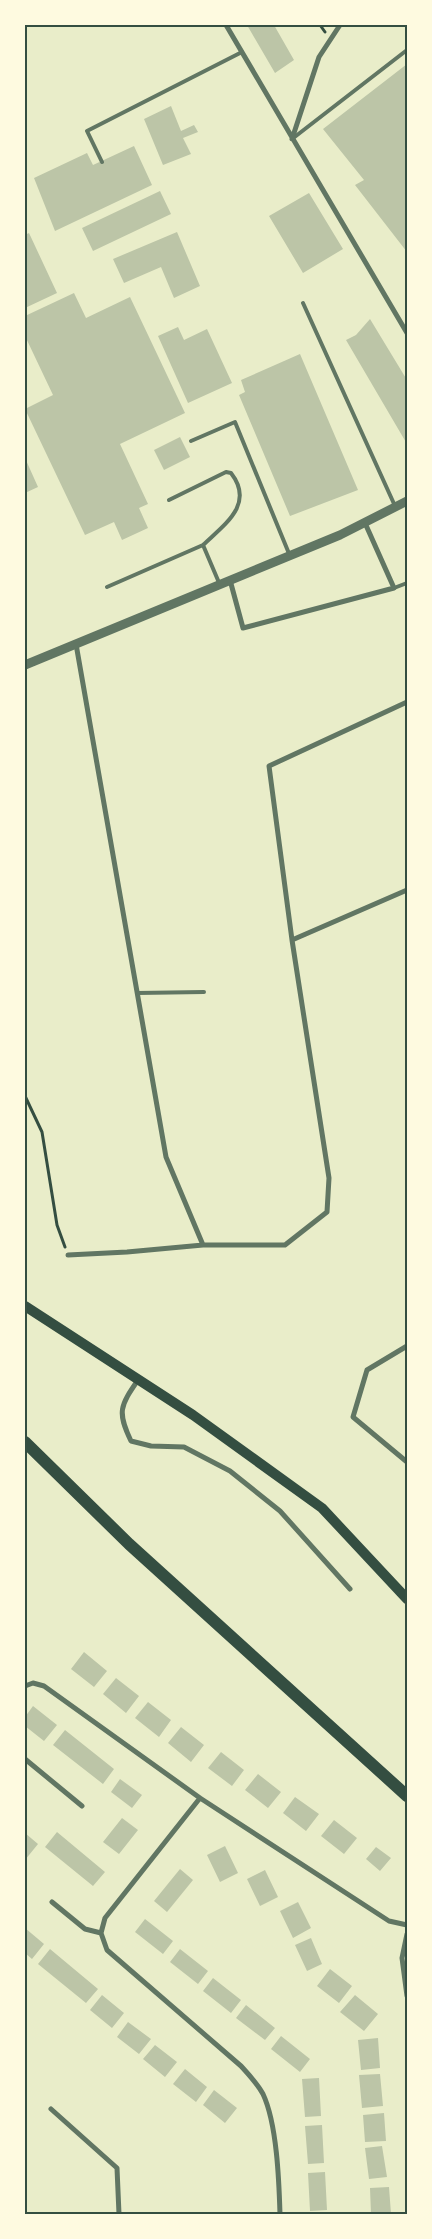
<svg xmlns="http://www.w3.org/2000/svg" width="432" height="2239" font-family="Montserrat,sans-serif">
<style>
.building{fill:#bcc5a7}
.lines{fill:none;stroke-linecap:round;stroke-linejoin:round}
.path{stroke:#344e41;stroke-width:3}
.service{stroke:#617663;stroke-width:4}
.minor{stroke:#617663;stroke-width:5}
.tertiary{stroke:#617663;stroke-width:9}
.secondary{stroke:#344e41;stroke-width:10}
.primary{stroke:#344e41;stroke-width:12}
.neatline{fill:none;stroke:#344e41;stroke-width:2}
</style>
<rect width="100%" height="100%" fill="#e9edc9"/>
<path class="building" d="M247 25H274L294 60 275 73Z
M407 64V252L355 185 364 180 323 129Z
M171 106 181 131 194 125 198 132 183 138 191 154 163 165 144 119Z
M134 146 152 185 55 231 34 178 87 153 93 165Z
M160 191 171 214 93 251 82 228Z
M309 193 343 249 303 273 269 216Z
M177 232 200 286 174 298 161 267 124 283 113 259Z
M29 233 57 293 25 308V235Z
M74 293 86 318 130 297 185 413 120 444 148 504 139 508 148 528 122 540 114 522 85 535 25 409 53 395 25 336V316Z
M370 319 407 380V444L346 340 356 335Z
M178 327 184 340 207 329 232 383 188 403 158 336Z
M300 354 358 490 290 516 239 395 245 392 241 380Z
M180 437 190 457 164 470 154 450Z
M25 458 38 487 25 493Z
M84 1652 107 1671 94 1687 71 1669Z
M116 1678 139 1696 126 1713 103 1694Z
M148 1702 171 1720 159 1737 135 1718Z
M33 1706 57 1725 44 1741 25 1726V1717Z
M181 1727 204 1745 191 1762 168 1743Z
M65 1730 114 1769 103 1784 53 1745Z
M221 1752 244 1770 232 1786 208 1768Z
M258 1774 281 1792 268 1808 245 1790Z
M120 1779 142 1795 132 1808 111 1792Z
M295 1797 319 1814 306 1831 283 1813Z
M122 1818 138 1830 119 1854 103 1842Z
M334 1820 357 1838 344 1854 321 1836Z
M57 1832 105 1872 93 1886 45 1847Z
M25 1833 38 1844 25 1860Z
M225 1846 238 1873 220 1882 207 1855Z
M376 1847 391 1858 380 1871 366 1859Z
M180 1869 193 1880 167 1912 154 1901Z
M265 1870 278 1897 260 1906 247 1879Z
M298 1902 311 1928 293 1938 280 1911Z
M145 1919 173 1941 163 1954 135 1932Z
M25 1928 44 1944 32 1959 25 1953Z
M311 1938 322 1964 307 1971 295 1945Z
M50 1949 98 1989 86 2003 38 1964Z
M180 1949 208 1971 198 1984 170 1962Z
M330 1969 352 1986 339 2003 317 1986Z
M213 1978 241 2000 231 2013 203 1991Z
M102 1995 124 2013 112 2028 90 2010Z
M355 1995 378 2014 364 2031 340 2012Z
M246 2005 275 2028 265 2040 236 2018Z
M128 2022 151 2039 139 2054 117 2037Z
M281 2036 310 2059 300 2072 271 2049Z
M378 2038 380 2068 361 2070 358 2040Z
M155 2045 177 2062 165 2077 143 2059Z
M185 2069 207 2087 196 2102 173 2084Z
M380 2074 383 2106 362 2108 359 2075Z
M319 2078 321 2116 305 2117 302 2079Z
M214 2090 237 2108 225 2123 203 2105Z
M384 2113 386 2141 365 2142 363 2115Z
M322 2125 324 2163 308 2164 305 2126Z
M382 2146 387 2177 369 2179 365 2148Z
M325 2172 327 2210 310 2211 308 2173Z
M389 2187 391 2214H371L370 2188Z"/>
<g class="lines">
<path class="path" d="M320 25 325 32
M25 1096 42 1132 57 1225 65 1247"/>
<path class="service" d="M292 139 407 50
M102 162 87 131 242 52
M303 303 395 506
M191 441 235 422 290 556
M169 500 226 472 231 473C255 504 225 524 203 545
M107 587 203 545 220 585
M394 588 407 583
M137 993 204 992"/>
<path class="minor" d="M226 25 407 333
M292 139 319 57 340 25
M230 580 243 628 394 588 365 523
M76 644 166 1157 203 1245H285L327 1212 329 1178 292 940 407 890
M292 940 269 766 407 702
M68 1255 127 1252 203 1245
M407 1346 367 1370 353 1417 407 1462
M138 1380C120 1406 117 1412 131 1441L151 1446 184 1447 230 1471 280 1511 350 1589
M25 1686 33 1683 44 1686 200 1798 389 1921 407 1925
M25 1759 82 1806
M200 1798 105 1918 101 1933 107 1950 241 2066C249 2075 257 2083 263 2094 277 2124 279 2181 280 2214
M52 1902 85 1929 101 1933
M407 1934 402 1958 407 1996
M51 2109 117 2168 119 2214"/>
<path class="tertiary" d="M25 665 340 535 407 501"/>
<path class="secondary" d="M25 1306 193 1415 322 1508 407 1599"/>
<path class="primary" d="M25 1442 129 1544 407 1796"/>
</g>
<rect width="432" height="2239" fill="none" stroke="#fefae0" stroke-width="52"/>
<rect x="26" y="26" width="380" height="2187" class="neatline"/>
</svg>
